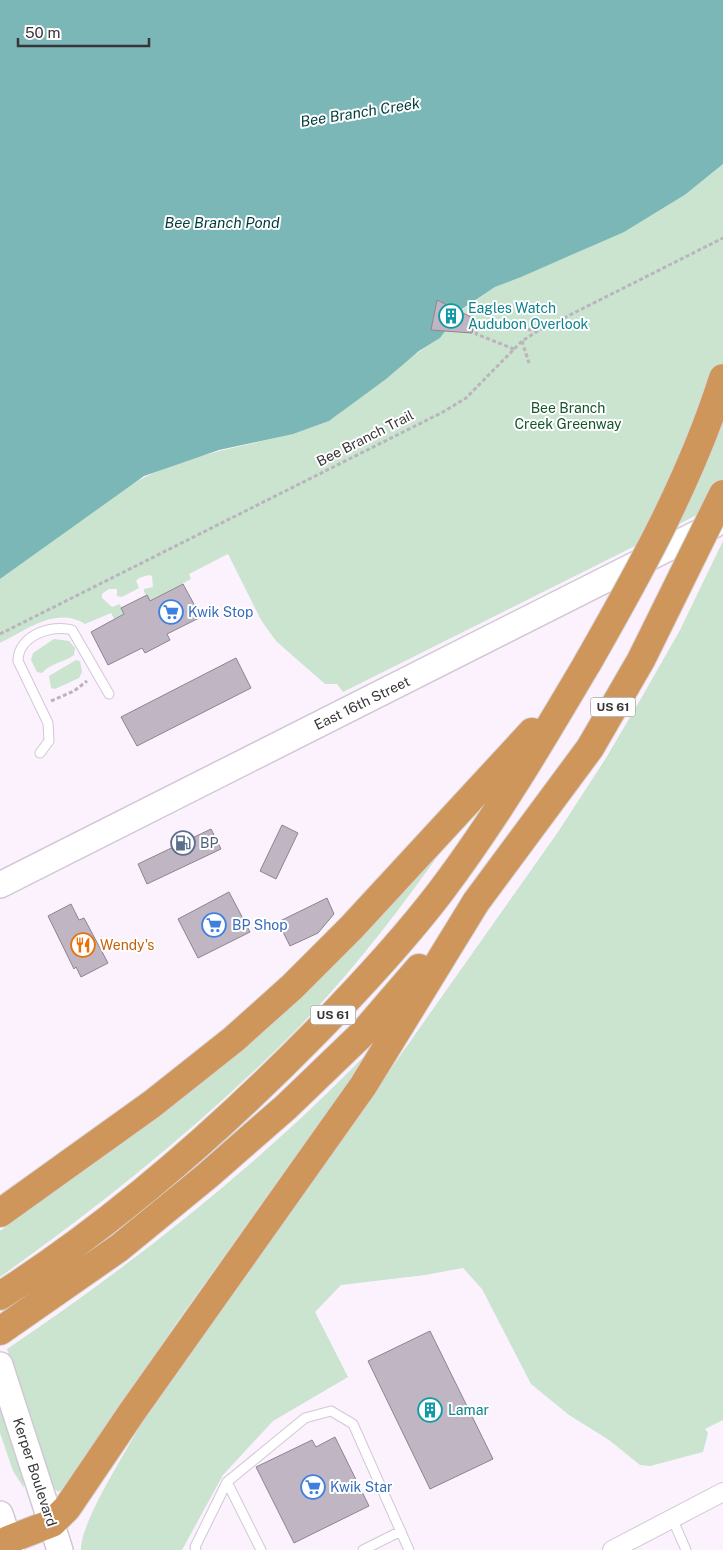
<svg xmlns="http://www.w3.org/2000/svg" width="723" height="1550" font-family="'Public Sans',sans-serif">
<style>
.green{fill:#cae4cf}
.water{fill:#7ab7b6}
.building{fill:#bfb5c3;stroke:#8d8491}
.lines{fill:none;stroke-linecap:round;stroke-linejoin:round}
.lane-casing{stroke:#d2c7d6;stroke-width:11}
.street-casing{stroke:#d2c7d6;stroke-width:20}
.secondary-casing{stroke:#d2c7d6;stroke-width:28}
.highway-casing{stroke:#d7d6d8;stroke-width:30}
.path{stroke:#bbb4be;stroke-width:3;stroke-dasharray:4 2.5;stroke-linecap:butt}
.lane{stroke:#fff;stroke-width:9}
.street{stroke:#fff;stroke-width:18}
.secondary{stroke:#fff;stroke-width:25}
.highway{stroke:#ce965b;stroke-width:28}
.highway-bridge-casing{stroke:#d7d6d8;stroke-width:30;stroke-linecap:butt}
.highway-bridge{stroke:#ce965b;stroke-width:28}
.labels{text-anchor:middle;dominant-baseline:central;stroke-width:4;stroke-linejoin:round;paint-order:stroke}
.shield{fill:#fff;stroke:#747175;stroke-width:1}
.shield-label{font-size:12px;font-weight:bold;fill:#38343a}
.culture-label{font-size:14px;fill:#0d838f;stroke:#fff;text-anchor:start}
.park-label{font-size:14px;fill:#14542b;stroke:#fff}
.street-label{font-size:14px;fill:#38343a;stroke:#fff}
.shop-label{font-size:14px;fill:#366cbe;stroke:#fff;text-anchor:start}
.service-label{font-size:14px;fill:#4e5e75;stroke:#fff;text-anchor:start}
.food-label{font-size:14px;fill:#c56008;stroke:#fff;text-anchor:start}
.water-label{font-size:15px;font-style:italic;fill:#003c3d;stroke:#fff}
</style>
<rect width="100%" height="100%" fill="#fbf2fe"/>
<path class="green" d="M723 164V502L343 692 337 684H325L276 641 261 620 228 554 189 574 191 579 150 601 144 592V589L153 587 152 576 149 575 139 578 136 581 139 588 122 597 117 596V589H109L102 594V598L112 607 120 604 124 614 114 619 111 613 85 624C56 606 27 630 0 643V579L124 489C185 449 260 448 326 422 335 418 343 410 351 404 381 383 408 357 440 338L431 331 495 287 581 251 686 194Z
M723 541V1420L705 1429 708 1433 703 1452 650 1466 640 1465 609 1440 569 1415 531 1384 482 1289 463 1268 425 1275 341 1285 315 1312 348 1377 273 1421 223 1475 182 1550H81C80 1521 130 1446 145 1417L558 832 606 758 639 702 679 632Z
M54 639 69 641 75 648 74 655C63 663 51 663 42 673L37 672 31 660 33 653Z
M76 660 80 661 82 672 79 678 55 689 51 688 49 676Z
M447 843C402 907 353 971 298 1028 207 1120 106 1202 0 1277V1231L84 1168Z
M375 1045 177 1322 65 1487 58 1492 53 1487 7 1349C139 1260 265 1160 375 1045Z
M0 1396 22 1469 24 1488 13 1471 0 1433Z"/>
<path class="water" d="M0 0H723V164L686 194 624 232 521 277 495 287 459 311 437 300 431 330 445 331 440 338 419 351 386 379 329 421 293 434 219 450 144 476 0 579Z"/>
<path class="building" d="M437 300 475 319 472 333 431 330Z
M183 584 201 617 167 634 170 640 145 653 142 648 108 665 91 632 124 614 121 608 147 595 150 601Z
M236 658 251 688 137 746 121 717Z
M282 825 298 833 276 879 260 871Z
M211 829 221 849 147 884 138 864Z
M229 892 250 932 198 958 178 919Z
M327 898 334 914 318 933 290 946 278 922Z
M71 904 79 920 84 918 108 963 81 977 76 967 74 969 48 916Z
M430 1331 493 1459 430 1489 368 1361Z
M335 1437 369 1506 294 1543 256 1467 312 1440 316 1447Z"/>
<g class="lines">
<g class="lane-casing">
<path id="lane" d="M40 753 49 741 48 723 18 661C18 636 51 624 72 630L109 694
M227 1482 261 1550
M672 1518 686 1550
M196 1550 195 1547 227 1482 305 1418 331 1411 353 1424 409 1550
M363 1550 401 1531"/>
</g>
<g class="street-casing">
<path id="street" d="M612 1550 723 1492"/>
</g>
<g class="secondary-casing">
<path id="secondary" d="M0 885 714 525
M0 1365 60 1550
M0 1514 12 1550"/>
</g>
<g class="highway-casing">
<path id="highway" d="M0 1213 152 1104 234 1039 292 987 352 927 532 732
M0 1296C116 1222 220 1130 316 1032 360 987 403 941 441 891 496 818 542 740 588 662
M0 1331 119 1248 207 1176 286 1107 364 1032 419 968
M8 1540 52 1523 67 1508 132 1412 363 1086 476 902"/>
</g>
<path class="path" d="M522 341 529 363
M514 349 476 334 478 321 537 331
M0 634 443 412 466 398 522 341 538 331 723 238
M51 701 74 691 87 681"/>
<use href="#lane" class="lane"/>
<use href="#street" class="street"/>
<use href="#secondary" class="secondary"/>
<use href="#highway" class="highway"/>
<g class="highway-bridge-casing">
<path id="highway-bridge" d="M588 662C640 571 691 479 723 378
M476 902 590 748 641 660 723 494"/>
</g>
<use href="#highway-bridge" class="highway-bridge"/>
</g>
<defs>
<g id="building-ring" transform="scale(1.25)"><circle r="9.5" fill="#fff" stroke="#0f9aa8" stroke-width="1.5"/><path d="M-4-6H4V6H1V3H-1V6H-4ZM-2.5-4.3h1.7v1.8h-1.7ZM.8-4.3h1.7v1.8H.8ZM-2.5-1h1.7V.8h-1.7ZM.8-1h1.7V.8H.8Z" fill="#0f9aa8"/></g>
<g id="supermarket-ring" transform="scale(1.25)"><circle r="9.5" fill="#fff" stroke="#3f7fe0" stroke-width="1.5"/><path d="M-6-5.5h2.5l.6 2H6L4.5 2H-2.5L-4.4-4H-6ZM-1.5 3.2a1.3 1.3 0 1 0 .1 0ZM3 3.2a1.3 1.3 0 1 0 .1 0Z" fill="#3f7fe0"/></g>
<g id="fuel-ring" transform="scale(1.25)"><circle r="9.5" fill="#fff" stroke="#5c6f8a" stroke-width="1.5"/><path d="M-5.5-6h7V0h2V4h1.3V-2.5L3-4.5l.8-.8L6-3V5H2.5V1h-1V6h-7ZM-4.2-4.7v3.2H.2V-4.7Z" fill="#5c6f8a"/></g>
<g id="restaurant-ring" transform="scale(1.25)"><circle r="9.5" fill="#fff" stroke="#e8710a" stroke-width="1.5"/><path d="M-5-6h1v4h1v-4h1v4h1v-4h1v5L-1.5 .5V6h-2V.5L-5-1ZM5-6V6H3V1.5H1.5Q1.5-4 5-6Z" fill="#e8710a"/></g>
</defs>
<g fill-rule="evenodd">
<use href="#building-ring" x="451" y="316"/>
<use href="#supermarket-ring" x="171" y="612"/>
<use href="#fuel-ring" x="183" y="843"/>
<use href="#supermarket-ring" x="214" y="925"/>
<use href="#restaurant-ring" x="83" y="945"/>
<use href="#building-ring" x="430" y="1410"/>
<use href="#supermarket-ring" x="313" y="1487"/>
</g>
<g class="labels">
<g class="shield">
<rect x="590.5" y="697.5" width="45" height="19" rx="4"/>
<rect x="310.5" y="1005.5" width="45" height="19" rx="4"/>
</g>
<g class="shield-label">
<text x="613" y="707">US 61</text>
<text x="333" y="1015">US 61</text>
</g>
<g class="culture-label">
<text x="468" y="308">Eagles Watch<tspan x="468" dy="16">Audubon Overlook</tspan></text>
<text x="448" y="1410">Lamar</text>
</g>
<g class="park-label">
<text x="568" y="408">Bee Branch<tspan x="568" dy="16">Creek Greenway</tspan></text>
</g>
<g class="street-label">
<text transform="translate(365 438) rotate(-27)">Bee Branch Trail</text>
<text transform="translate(362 703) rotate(-26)">East 16th Street</text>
<text transform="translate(35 1472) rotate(72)">Kerper Boulevard</text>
</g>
<g class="shop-label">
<text x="188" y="612">Kwik Stop</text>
<text x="232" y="925">BP Shop</text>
<text x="330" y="1487">Kwik Star</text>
</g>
<g class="service-label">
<text x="200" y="843">BP</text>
</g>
<g class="food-label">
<text x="100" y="945">Wendy's</text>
</g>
<g class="water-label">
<text transform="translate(360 112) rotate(-9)">Bee Branch Creek</text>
<text x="222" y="222">Bee Branch Pond</text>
</g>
</g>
<path d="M18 38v8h131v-8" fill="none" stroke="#38343a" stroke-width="2.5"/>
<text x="25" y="38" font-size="15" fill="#38343a" stroke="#ffffff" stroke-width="4" paint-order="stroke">50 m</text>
</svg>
